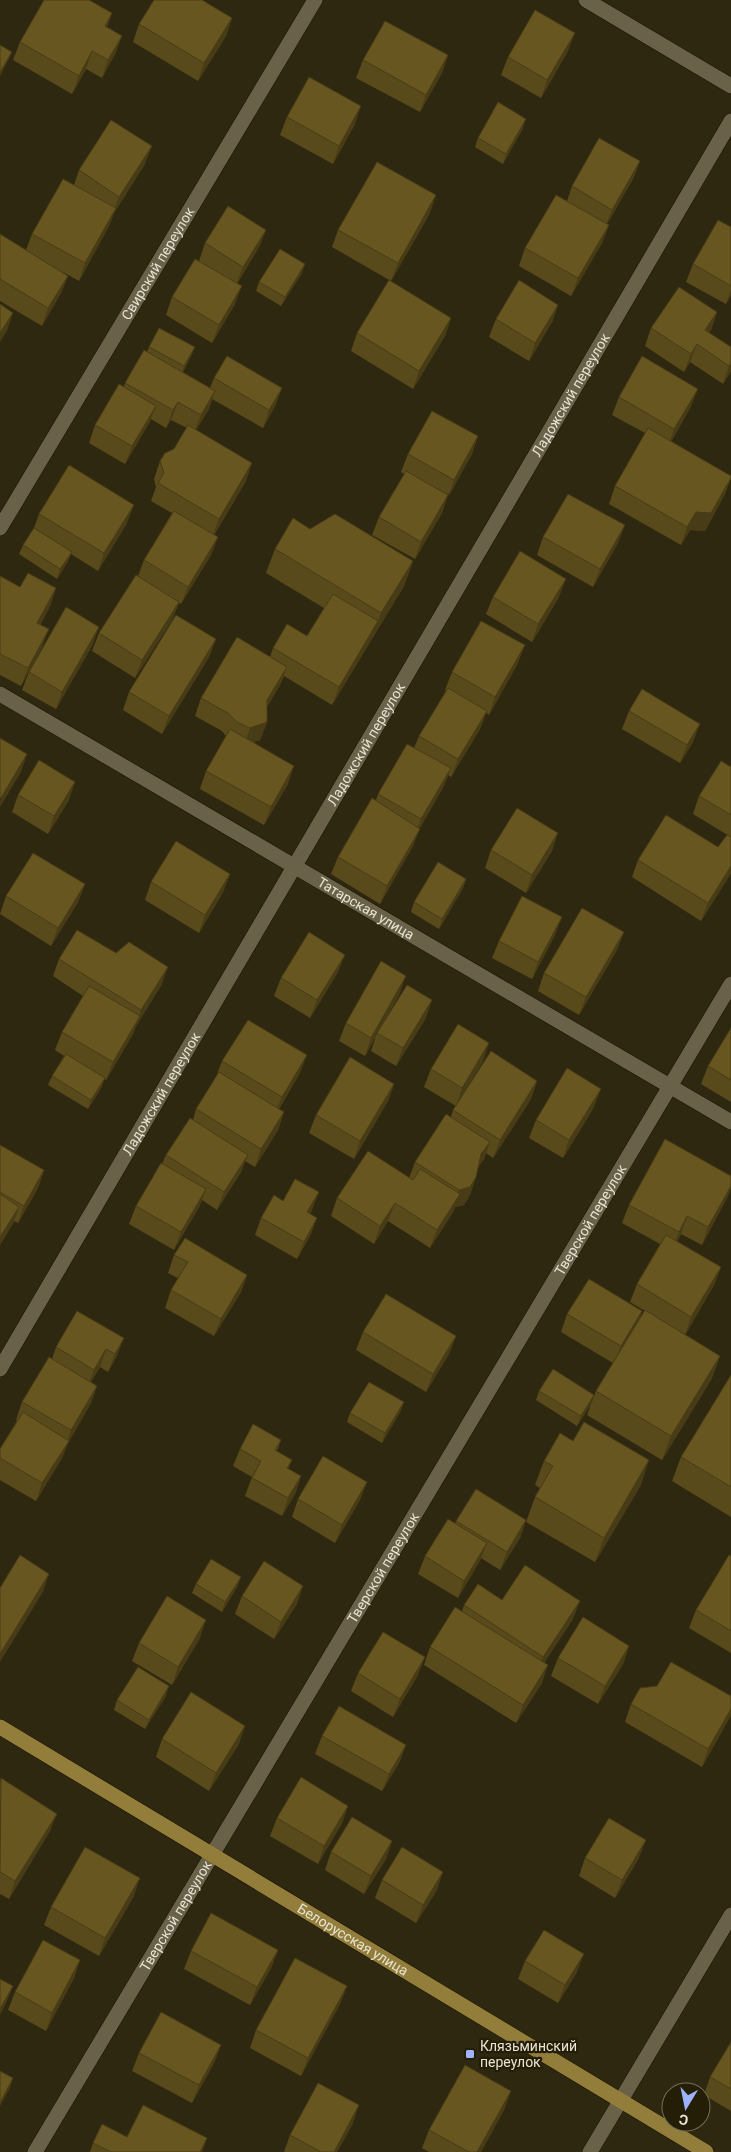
<svg xmlns="http://www.w3.org/2000/svg" width="731" height="2152" font-family="Roboto,sans-serif">
<style>
.lines{fill:none;stroke-linecap:round;stroke-linejoin:round}
.minor-casing{stroke:#171000;stroke-width:16}
.major-casing{stroke:#171000;stroke-width:16}
.minor{stroke:#696148;stroke-width:15}
.major{stroke:#927e3a;stroke-width:15}
.wall{fill:#594a1b}
.shaded-wall{fill:#483c16}
.building{fill:#67561f;stroke:#483c16}
.poi-dot{fill:#9fb3fd;stroke:#251e07;stroke-width:2}
.labels{text-anchor:middle;dominant-baseline:central;stroke-width:4.5;stroke-linejoin:round;paint-order:stroke}
.street-label{font-size:14px;fill:#e8e3d5;stroke:#251e07}
.poi-label{font-size:14px;fill:#e8e3d5;stroke:#251e07;text-anchor:start}
</style>
<rect width="100%" height="100%" fill="#2f2810"/>
<g class="lines">
<g class="minor-casing">
<g id="minor">
<path d="M586 0 731 86"/>
<path id="s1" d="M0 528 315 0"/>
<path id="s2" d="M0 694 731 1122"/>
<path id="s3" d="M0 1369 731 121"/>
<path id="s4" d="M35 2152 731 984"/>
<path d="M590 2152 731 1915"/>
</g>
</g>
<g class="major-casing">
<g id="major">
<path id="s5" d="M0 1727 706 2152"/>
</g>
</g>
<use href="#minor" class="minor"/>
<use href="#major" class="major"/>
</g>
<path class="wall" d="M112 13 107 27 122 36 115 54 102 78 86 69 72 94 13 60 20 42Z
M232 18 226 36 198 81 133 42 139 24Z
M568 51 541 98 501 75 508 57Z
M448 55 442 73 420 112 356 78 363 60Z
M287 117 355 124 333 164 280 135Z
M523 128 503 164 475 147 478 138Z
M640 161 633 179 607 224 609 225 602 243 571 296 519 266 525 248 567 201 572 186Z
M145 164 114 213 109 226 79 281 63 272 68 276 61 293 42 326 0 301V234L26 250 32 234 74 185 79 170Z
M430 213 391 281 332 247 338 230Z
M731 227V295L726 304 686 282 693 264Z
M266 230 259 247 237 284 235 304 212 343 166 315 172 297 199 261 205 243Z
M302 273 281 306 256 291 259 282Z
M558 305 552 322 529 361 489 337 496 319Z
M717 312 711 330 709 333 731 347V371L723 384 690 362 684 372 645 346 651 328Z
M451 318 445 336 413 389 351 351 357 333Z
M149 347H195L191 356 183 372 210 388 214 378 282 388 275 406 263 428 212 399 209 409 196 430 246 481 214 535 218 537 211 555 181 604 179 603 172 620 135 678 92 651 99 633 138 576 144 560 172 513 151 501 156 487 154 479 160 461 174 449 187 428 171 420 166 428 151 419 149 423 125 464 89 443 95 425 124 387 125 383 147 352Z
M619 397 691 406 671 442 731 476V478L725 494 705 531 690 530 681 545 609 504 615 486 645 433 612 415Z
M478 436 472 454 447 497 442 513 415 559 372 535 379 517 404 474 401 472 408 454Z
M39 514 127 523 98 571 71 554 68 561 57 579 19 554 23 545 34 528Z
M310 529 413 561 404 586 332 705 284 676 280 685 267 707V722L260 740 254 742 288 784 264 825 200 789 206 771 226 736 222 731 195 716 201 698 270 657 273 648 307 636 324 608 266 573 275 549Z
M543 537 618 543 593 587 537 555Z
M0 576 20 587 56 588 50 606 40 625 42 647 21 686 0 675Z
M493 597H559L532 642 486 614Z
M216 639 209 657 162 734 123 710 129 692Z
M93 644 56 709 22 690 29 672Z
M518 663 489 715 486 713 480 729 451 777 448 775 444 786 419 829 413 846 380 904 331 874 338 857 376 800 378 794 414 748 419 736 446 691 445 690 452 672Z
M629 711 693 742 680 763 622 729Z
M731 767V837L693 814 699 796Z
M18 795 69 800 48 834 12 812Z
M718 847 731 873 701 921 632 877 638 860Z
M491 850 552 851 526 893 485 868Z
M230 874 223 892 199 933 145 900 151 882Z
M466 879 463 888 439 929 411 912 414 902Z
M85 884 78 902 51 946 0 914 6 896Z
M624 932 617 950 579 1015 538 991 544 973Z
M555 935 532 979 492 958 499 941Z
M59 959 162 984 136 1026 133 1034 106 1080 104 1079 101 1088 88 1109 48 1085 52 1076 64 1056 55 1050 62 1032 83 996 53 976Z
M338 972 310 1018 274 996 281 978Z
M400 993 365 1056 339 1041 346 1023Z
M426 1018 396 1066 371 1051 377 1033Z
M731 1028V1102L701 1084 708 1066Z
M222 1061 300 1073 279 1109 284 1112 278 1130 255 1167 245 1161 241 1172 217 1210 202 1200 199 1207 174 1250 129 1224 136 1206 162 1164 166 1155 193 1120 196 1109 216 1077Z
M483 1061 456 1106 424 1087 431 1069Z
M537 1081 531 1099 493 1158 486 1153 484 1159 479 1166 470 1195 464 1205 455 1207 453 1212 430 1248 388 1221 374 1244 331 1216 337 1198 409 1178 415 1162 451 1117 453 1110Z
M394 1084 388 1101 354 1159 309 1133 316 1115Z
M594 1107 563 1158 529 1138 536 1120Z
M0 1145 44 1170 38 1188 18 1223 14 1221 0 1245Z
M728 1196 702 1245 681 1234 677 1242 721 1267 714 1285 685 1335 720 1356 711 1380 662 1460 587 1415 596 1391 613 1363 561 1332 567 1314 642 1311 639 1320 645 1311 630 1302 637 1284 660 1244 622 1223 629 1205Z
M283 1201 312 1210 310 1214 317 1218 310 1236 297 1259 255 1235 261 1218Z
M174 1255 247 1275 241 1292 214 1336 165 1308 171 1290 178 1278 168 1273Z
M77 1311 117 1356 108 1372 100 1367 91 1382 97 1386 91 1403 68 1443 62 1458 36 1501 0 1480V1449L17 1421 16 1420 22 1402 52 1359 56 1347Z
M363 1332 456 1336 449 1354 426 1392 356 1350Z
M731 1375V1517L672 1481 681 1457Z
M539 1391 594 1395 591 1404 577 1426 536 1400Z
M404 1402 400 1412 382 1443 347 1422 350 1413Z
M281 1440 277 1451 292 1460 288 1469 301 1476 295 1494 282 1516 245 1496 252 1477 233 1466 240 1449Z
M544 1461 641 1485 595 1562 526 1522 535 1497 540 1488 535 1485Z
M367 1482 360 1500 335 1543 292 1517 298 1499Z
M526 1520 520 1538 500 1570 481 1558 458 1598 418 1574 425 1556 455 1523 456 1521Z
M731 1556V1653L689 1628 696 1610Z
M241 1577 237 1587 222 1612 192 1593 196 1584Z
M242 1596 297 1604 274 1639 235 1614Z
M502 1600 573 1619 544 1663 542 1683 516 1723 424 1665 430 1647 462 1611 464 1605Z
M200 1638 172 1685 132 1661 139 1643Z
M629 1646 623 1664 598 1704 551 1676 558 1658Z
M358 1673 418 1675 393 1717 351 1691Z
M657 1686 731 1696V1715L730 1717 702 1767 625 1722 631 1704Z
M166 1696 145 1729 114 1710 117 1700Z
M322 1736 406 1745 399 1763 382 1791 315 1754Z
M162 1739 239 1744 209 1791 156 1757Z
M0 1780 50 1831 9 1899 0 1894Z
M348 1806 342 1823 318 1864 270 1836 277 1818Z
M392 1841 386 1859 364 1894 325 1870 331 1852Z
M585 1858H639L615 1898 579 1876Z
M382 1880 437 1890 416 1923 375 1898Z
M134 1896 99 1956 44 1925 51 1907Z
M278 1950 271 1968 250 2005 184 1969 191 1951Z
M80 1960 74 1978 46 2031 8 2010 15 1992Z
M525 1961 577 1972 558 2003 518 1979Z
M347 1986 340 2004 301 2076 250 2048 256 2030Z
M731 2042V2111L704 2095 710 2077Z
M221 2045 214 2063 192 2103 132 2071 139 2053Z
M505 2108 481 2152H429L422 2148 429 2130Z
M353 2123 337 2152H284L290 2135Z
M127 2137 207 2138 202 2152H90L93 2143Z"/>
<path class="shaded-wall" d="M112 13 106 31 105 26Z
M232 18 226 36 198 81 204 63Z
M575 33 568 51 541 98 547 80Z
M122 36 115 54 102 78 108 60Z
M92 51 86 69 72 94 79 76Z
M12 52 8 61 0 76V72Z
M448 55 442 73 420 112 426 95Z
M361 106 355 124 333 164 339 146Z
M526 119 523 128 503 164 506 154Z
M152 146 145 164 114 213 109 226 79 281 85 263 114 210 119 197Z
M640 161 633 179 605 227 612 210Z
M436 195 430 213 391 281 398 263Z
M609 225 602 243 571 296 578 278Z
M266 230 259 247 236 285 243 267Z
M305 264 302 273 281 306 285 297Z
M68 276 61 293 42 326 48 308Z
M242 286 235 304 212 343 219 325Z
M731 289V295L726 304Z
M558 305 552 322 529 361 535 343Z
M717 312 711 330 700 346 705 330Z
M13 313 7 331 0 342V333Z
M451 318 445 336 413 389 419 371Z
M697 344 690 362 684 372 691 354Z
M195 347 191 356 181 376 184 366Z
M731 363V371L723 384 729 366Z
M282 388 275 406 263 428 269 410Z
M698 389 691 406 668 447 674 429Z
M215 391 209 409 194 433 201 415Z
M178 402 171 420 166 428 173 410Z
M156 406 149 423 125 464 132 446Z
M478 436 472 454 448 498 454 480Z
M252 463 246 481 212 537 219 519Z
M731 478 725 494 705 531 690 530 681 545 687 527 696 512Z
M448 495 442 513 415 559 421 542Z
M134 505 127 523 98 571 104 553Z
M625 525 618 543 593 587 600 569Z
M218 537 211 555 181 604 188 587Z
M72 552 68 561 57 579 60 569Z
M413 561 404 586 372 638 381 613Z
M566 579 559 597 532 642 538 624Z
M56 588 50 606 31 641 37 623Z
M179 602 172 620 135 678 142 660Z
M378 621 372 639 332 705 339 687Z
M99 627 93 644 56 709 62 692Z
M49 629 42 647 21 686 28 668Z
M216 639 209 657 162 734 169 716Z
M525 645 518 663 489 715 495 697Z
M287 667 280 685 260 718 267 700Z
M487 711 480 729 451 777 458 759Z
M267 722 260 740 244 746 250 728Z
M700 724 693 742 680 763 687 745Z
M27 754 21 772 0 807V802L1 798Z
M294 766 288 784 264 825 271 807Z
M451 768 444 786 415 837 421 819Z
M75 782 69 800 48 834 54 816Z
M420 829 413 846 380 904 387 886Z
M558 833 552 851 526 893 532 875Z
M731 866V873L701 921 708 903Z
M230 874 223 892 199 933 205 915Z
M466 879 463 888 439 929 442 919Z
M85 884 78 902 51 946 58 928Z
M562 917 555 935 532 979 538 962Z
M624 932 617 950 579 1015 586 997Z
M345 955 338 972 310 1018 317 1000Z
M168 967 162 984 136 1026 133 1034 106 1080 113 1062 138 1020 141 1010Z
M406 976 400 993 365 1056 371 1038Z
M432 1000 426 1018 396 1066 403 1048Z
M489 1043 483 1061 456 1106 462 1088Z
M307 1055 300 1073 275 1114 282 1097Z
M105 1078 101 1088 88 1109 91 1100Z
M537 1081 531 1099 493 1158 500 1140Z
M394 1084 388 1101 354 1159 360 1141Z
M601 1089 594 1107 563 1158 569 1140Z
M284 1112 278 1130 255 1167 261 1149Z
M490 1142 484 1159 475 1172 481 1154Z
M248 1155 241 1172 217 1210 224 1192Z
M44 1170 38 1188 18 1223 24 1206Z
M476 1177 470 1195 464 1205 455 1207 453 1212 430 1248 437 1230 454 1204 459 1190Z
M731 1186V1189L728 1196 702 1245 708 1227Z
M206 1189 199 1207 174 1250 181 1232Z
M319 1192 312 1210 301 1230 307 1212Z
M395 1203 388 1221 374 1244 380 1226Z
M19 1207 13 1224 0 1245V1237Z
M687 1216 681 1234 672 1250 679 1232Z
M317 1218 310 1236 297 1259 304 1242Z
M721 1267 714 1285 685 1335 691 1317Z
M247 1275 241 1292 214 1336 221 1319Z
M642 1311 636 1329 614 1364 621 1346Z
M456 1336 449 1354 426 1392 433 1374Z
M124 1338 117 1356 108 1372 115 1354Z
M106 1349 100 1367 87 1388 94 1370Z
M720 1356 711 1380 662 1460 671 1436Z
M97 1386 91 1403 68 1443 62 1458 36 1501 42 1483 66 1445 71 1430Z
M594 1395 591 1404 577 1426 581 1416Z
M404 1402 400 1412 382 1443 385 1433Z
M649 1460 641 1485 595 1562 604 1538Z
M301 1476 295 1494 282 1516 288 1498Z
M367 1482 360 1500 335 1543 342 1525Z
M526 1520 520 1538 500 1570 507 1552Z
M487 1543 480 1561 458 1598 464 1581Z
M49 1574 43 1592 0 1662V1654Z
M241 1577 237 1587 222 1612 225 1602Z
M303 1586 297 1604 274 1639 281 1622Z
M580 1601 573 1619 536 1675 543 1657Z
M206 1620 200 1638 172 1685 178 1667Z
M629 1646 623 1664 598 1704 605 1686Z
M425 1657 418 1675 393 1717 400 1699Z
M548 1665 542 1683 516 1723 523 1705Z
M169 1686 166 1696 145 1729 149 1720Z
M731 1709V1715L730 1717 702 1767 708 1749Z
M245 1726 239 1744 209 1791 216 1773Z
M406 1745 399 1763 382 1791 389 1774Z
M348 1806 342 1823 318 1864 324 1846Z
M57 1814 50 1831 9 1899 15 1881Z
M646 1840 639 1858 615 1898 622 1880Z
M392 1841 386 1859 364 1894 371 1876Z
M443 1872 437 1890 416 1923 423 1905Z
M140 1878 134 1896 99 1956 105 1938Z
M278 1950 271 1968 250 2005 257 1987Z
M584 1954 577 1972 558 2003 565 1985Z
M80 1960 74 1978 46 2031 52 2013Z
M13 1986 6 2003 0 2015V2009Z
M347 1986 340 2004 301 2076 308 2058Z
M221 2045 214 2063 192 2103 199 2085Z
M13 2078 10 2088 0 2106V2103Z
M511 2091 505 2108 481 2152H477Z
M359 2105 353 2123 337 2152H334Z
M207 2138 202 2152H200Z"/>
<path class="building" d="M44 0H89L112 13 105 26 122 36 108 60 92 51 79 76 20 42Z
M154 0H202L232 18 204 63 139 24Z
M535 10 575 33 547 80 508 57Z
M385 21 448 55 426 95 363 60Z
M0 45 12 52 0 72Z
M309 77 361 106 339 146 287 117Z
M498 102 526 119 506 154 478 138Z
M111 120 152 146 119 197 79 170Z
M599 138 640 161 612 210 572 186Z
M377 162 436 195 398 263 338 230Z
M63 179 116 208 85 263 32 234Z
M556 195 609 225 578 278 525 248Z
M228 206 266 230 243 267 205 243Z
M718 220 731 227V286L693 264Z
M0 234 68 276 48 308 0 279Z
M280 249 305 264 285 297 259 282Z
M195 259 242 286 219 325 172 297Z
M389 280 451 318 419 371 357 333Z
M519 280 558 305 535 343 496 319Z
M679 287 717 312 705 330 731 347V363L729 366 697 344 691 354 651 328Z
M0 304 13 313 0 333Z
M159 328 195 347 184 366 149 347Z
M144 350 215 391 201 415 178 402 173 410 125 383Z
M227 356 282 388 269 410 214 378Z
M642 356 698 389 674 429 619 397Z
M119 384 156 406 132 446 95 425Z
M432 411 478 436 454 480 408 454Z
M188 425 252 463 219 519 158 483 164 473 160 461 165 453 174 449Z
M648 428 731 476V478L711 513 696 512 687 527 615 486Z
M69 465 134 505 104 553 39 514Z
M406 471 448 495 421 542 379 517Z
M568 494 625 525 600 569 543 537Z
M174 511 218 537 188 587 144 560Z
M335 514 413 561 381 613 275 549 293 518 310 529Z
M34 528 72 552 60 569 23 545Z
M520 551 566 579 538 624 493 597Z
M28 573 56 588 37 623 49 629 28 668 0 654V576L20 587Z
M136 575 179 602 142 660 99 633Z
M333 594 378 621 339 687 273 648 287 624 307 636Z
M66 607 99 627 62 692 29 672Z
M176 615 216 639 169 716 129 692Z
M481 621 525 645 495 697 452 672Z
M237 637 287 667 267 700V722L250 728 237 722 228 713 201 698Z
M448 688 487 711 458 759 419 736Z
M642 689 700 724 687 745 629 711Z
M230 729 294 766 271 807 206 771Z
M0 738 27 754 1 798H0Z
M407 744 451 768 421 819 378 794Z
M39 760 75 782 54 816 18 795Z
M721 761 731 767V815L699 796Z
M372 798 420 829 387 886 338 857Z
M517 808 558 833 532 875 491 850Z
M666 815 718 847 727 835 731 837V866L708 903 638 860Z
M176 841 230 874 205 915 151 882Z
M33 853 85 884 58 928 6 896Z
M438 862 466 879 442 919 414 902Z
M522 896 562 917 538 962 499 941Z
M582 908 624 932 586 997 544 973Z
M77 930 116 953 129 942 168 967 141 1010 59 959Z
M309 932 345 955 317 1000 281 978Z
M381 961 406 976 371 1038 346 1023Z
M407 985 432 1000 403 1048 377 1033Z
M89 986 140 1016 113 1062 62 1032Z
M248 1020 307 1055 282 1097 222 1061Z
M458 1024 489 1043 462 1088 431 1069Z
M731 1028V1080L708 1066Z
M491 1051 537 1081 500 1140 453 1110Z
M66 1054 105 1078 91 1100 52 1076Z
M350 1057 394 1084 360 1141 316 1115Z
M567 1068 601 1089 569 1140 536 1120Z
M219 1072 284 1112 261 1149 196 1109Z
M446 1114 490 1142 481 1154 476 1177 470 1187 459 1190 415 1162Z
M190 1118 248 1155 224 1192 166 1155Z
M665 1139 731 1176V1186L708 1227 687 1216 679 1232 629 1205Z
M0 1145 44 1170 24 1206 0 1192Z
M368 1151 413 1180 420 1169 460 1194 437 1230 395 1203 380 1226 337 1198Z
M161 1163 206 1189 181 1232 136 1206Z
M295 1179 319 1192 307 1212 317 1218 304 1242 261 1218 274 1195 283 1201Z
M0 1194 19 1207 0 1237Z
M666 1235 721 1267 691 1317 637 1284Z
M185 1238 247 1275 221 1319 171 1290 188 1262 174 1255Z
M589 1279 642 1311 621 1346 567 1314Z
M386 1294 456 1336 433 1374 363 1332Z
M645 1310 720 1356 671 1436 596 1391Z
M77 1311 124 1338 115 1354 106 1349 94 1370 56 1347Z
M49 1357 97 1386 71 1430 22 1402Z
M553 1369 594 1395 581 1416 539 1391Z
M731 1375V1487L681 1457Z
M369 1382 404 1402 385 1433 350 1413Z
M23 1412 69 1441 42 1483 0 1458V1449Z
M584 1422 649 1460 604 1538 535 1497 553 1466 544 1461 560 1433 573 1441Z
M253 1424 281 1440 275 1450 292 1460 287 1468 301 1476 288 1498 252 1478 261 1461 240 1449Z
M323 1456 367 1482 342 1525 298 1499Z
M476 1489 526 1520 507 1552 456 1521Z
M448 1519 487 1543 464 1581 425 1556Z
M20 1555 49 1574 0 1654V1588Z
M729 1555 731 1556V1631L696 1610Z
M211 1559 241 1577 225 1602 196 1584Z
M264 1561 303 1586 281 1622 242 1596Z
M525 1565 580 1601 543 1657 464 1605 478 1584 502 1600Z
M167 1596 206 1620 178 1667 139 1643Z
M455 1607 548 1665 523 1705 430 1647Z
M583 1617 629 1646 605 1686 558 1658Z
M383 1632 425 1657 400 1699 358 1673Z
M671 1662 731 1696V1709L708 1749 631 1704 640 1688 657 1686Z
M138 1667 169 1686 149 1720 117 1700Z
M191 1692 245 1726 216 1773 162 1739Z
M339 1706 406 1745 389 1774 322 1736Z
M301 1777 348 1806 324 1846 277 1818Z
M1 1778 57 1814 15 1881 0 1872Z
M352 1817 392 1841 371 1876 331 1852Z
M609 1818 646 1840 622 1880 585 1858Z
M85 1847 140 1878 105 1938 51 1907Z
M402 1847 443 1872 423 1905 382 1880Z
M211 1913 278 1950 257 1987 191 1951Z
M544 1930 584 1954 565 1985 525 1961Z
M43 1940 80 1960 52 2013 15 1992Z
M295 1958 347 1986 308 2058 256 2030Z
M0 1979 13 1986 0 2009Z
M161 2012 221 2045 199 2085 139 2053Z
M731 2042V2089L710 2077Z
M465 2065 511 2091 477 2152H469L429 2130Z
M0 2071 13 2078 0 2103Z
M318 2083 359 2105 334 2152H321L290 2135Z
M143 2105 207 2138 200 2152H111L93 2143 102 2124 127 2137Z"/>
<rect class="poi-dot" x="465" y="2049" width="10" height="10" rx="2.5"/>
<g class="labels">
<g class="street-label">
<text stroke="none"><textPath href="#s1" startOffset="308">Свирский переулок</textPath></text>
<text stroke="none"><textPath href="#s3" startOffset="1129">Ладожский переулок</textPath></text>
<text stroke="none"><textPath href="#s3" startOffset="724">Ладожский переулок</textPath></text>
<text stroke="none"><textPath href="#s2" startOffset="424">Татарская улица</textPath></text>
<text stroke="none"><textPath href="#s3" startOffset="319">Ладожский переулок</textPath></text>
<text stroke="none"><textPath href="#s4" startOffset="1085">Тверской переулок</textPath></text>
<text stroke="none"><textPath href="#s4" startOffset="680">Тверской переулок</textPath></text>
<text stroke="none"><textPath href="#s4" startOffset="275">Тверской переулок</textPath></text>
<text stroke="none"><textPath href="#s5" startOffset="412">Белорусская улица</textPath></text>
</g>
<g class="poi-label">
<text x="480" y="2046">Клязьминский<tspan x="480" dy="16">переулок</tspan></text>
</g>
</g>
<g transform="translate(686 2107) rotate(190)"><circle r="24" fill="#251e07" stroke="#736d59"/>
<path d="M0-4L9 19L0 12L-9 19Z" fill="#9fb3fd"/>
<text y="-8" font-size="14" font-weight="bold" text-anchor="middle" fill="#e8e3d5">С</text>
</g>
</svg>
